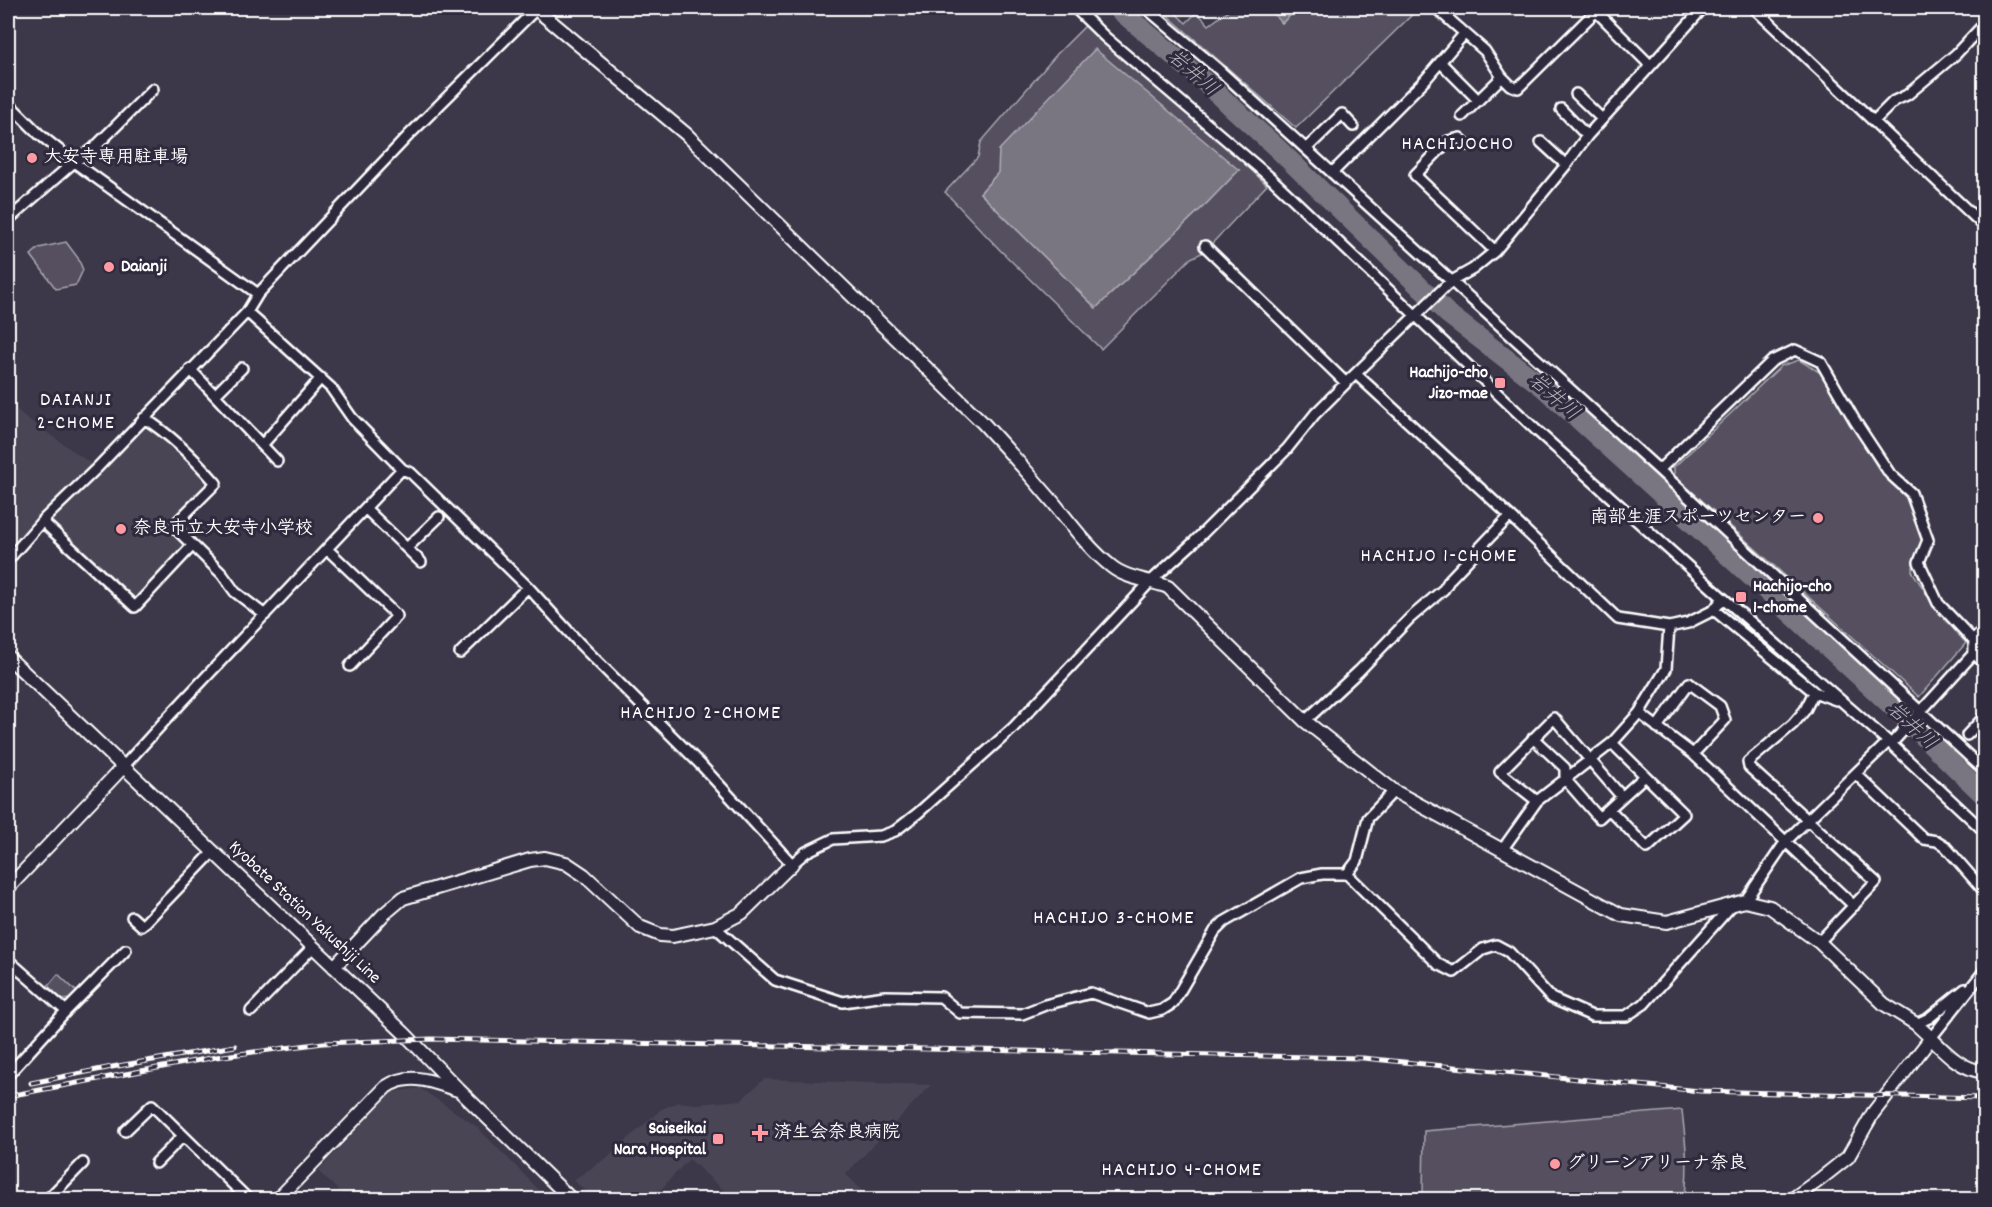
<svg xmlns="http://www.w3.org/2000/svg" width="1992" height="1207" font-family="Dekko,'Klee One',sans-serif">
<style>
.built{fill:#494455}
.green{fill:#555060;stroke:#aaa8b0;stroke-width:1.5;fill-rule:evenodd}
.water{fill:#797682;stroke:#afadb4;stroke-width:1.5}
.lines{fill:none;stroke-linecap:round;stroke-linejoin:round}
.river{stroke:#797682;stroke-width:20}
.street-casing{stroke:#fff;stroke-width:14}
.secondary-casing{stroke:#fff;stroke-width:16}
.street{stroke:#2f2a3d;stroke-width:9}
.secondary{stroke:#2f2a3d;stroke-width:12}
.rail-casing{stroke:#fff;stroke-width:5}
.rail{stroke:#2f2a3d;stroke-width:3;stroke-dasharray:9;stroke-linecap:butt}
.poi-dot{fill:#ff9aa2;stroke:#2f2a3d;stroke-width:2}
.labels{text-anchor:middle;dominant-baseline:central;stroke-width:6;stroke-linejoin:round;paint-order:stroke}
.poi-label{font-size:18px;font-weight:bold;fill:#fff;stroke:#2f2a3d;text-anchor:start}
.street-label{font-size:18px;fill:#fff;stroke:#2f2a3d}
.water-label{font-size:20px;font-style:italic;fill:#b5b4ba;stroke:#2f2a3d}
.neighbourhood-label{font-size:20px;letter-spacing:1.5px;fill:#fff;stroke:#2f2a3d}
</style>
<rect width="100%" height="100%" fill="#3c3749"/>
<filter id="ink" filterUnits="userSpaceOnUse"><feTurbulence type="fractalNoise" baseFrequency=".0167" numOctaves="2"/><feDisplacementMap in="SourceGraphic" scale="12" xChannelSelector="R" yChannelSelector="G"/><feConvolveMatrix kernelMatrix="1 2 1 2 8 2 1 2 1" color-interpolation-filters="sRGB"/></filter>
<g filter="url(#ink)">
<path class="built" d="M8 401 24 416 93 465 15 544 8 537Z
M144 426H153L173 446 195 464 208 479V484L168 525 183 541 185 548 143 595 130 597 48 520 71 501Z
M764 1079 931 1085 846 1174 868 1197 865 1199H733L689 1159 652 1199H595L573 1180 608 1157 661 1109 679 1102 696 1104 741 1100Z
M420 1088 476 1126 544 1195 540 1200 347 1199 318 1171 392 1092Z"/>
<path class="green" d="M1159 8H1170L1186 23 1197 12 1209 25 1232 8H1268L1282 23 1298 8H1419L1296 128Z
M1087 24 1097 38 1223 143 1267 185 1204 252 1191 258 1101 349 1000 250 945 192 978 157 981 142 1057 54ZM1239 170 1207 203 1096 308 980 193 998 173Z
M66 242 78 258 83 270 76 285 56 289 31 255 39 248Z
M1799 360 1821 373 1878 468 1907 499 1923 537 1912 571 1936 609 1966 643 1919 697 1674 475V467L1781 366Z
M58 974 78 993 70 999 63 1000 48 986Z
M1682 1110C1685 1140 1690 1169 1684 1199L1472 1200 1423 1196 1424 1131Z"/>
<path class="water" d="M1268 8H1298L1282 23Z
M1095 49 1239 170 1207 203 1096 308 980 193 998 173 999 150Z"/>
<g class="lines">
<path class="river" d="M1117 8 1200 78 1278 149 1448 314 1543 387 1660 493 1894 708 1984 795"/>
<g class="street-casing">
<path id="street" d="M1075 8 1105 37 1272 179 1536 430 1723 598 1891 744 1984 831
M1146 8 1218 69 1659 470 1984 770
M1436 8 1485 51 1502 77 1510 85 1518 88 1596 11
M1593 8 1650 65
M1754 8 1984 226
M1440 62 1478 100
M1576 94 1602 119
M8 103 39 134 74 162 258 294 247 312 331 388 352 418 402 469 411 473 528 587 580 644 701 765 792 864 806 852 833 839 881 836 895 831 918 813 1013 728 1151 581 1193 543 1287 449 1315 414 1346 383 1450 282 1473 269 1495 251 1566 165 1587 136 1703 8
M1561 109 1587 136
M1462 116 1502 77
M1874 121 1894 101 1907 95 1956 54 1984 24
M1541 142 1566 165
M1467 145 1460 138 1448 141 1415 175 1495 251
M1306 149 1342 114 1353 126
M1332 173 1425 80 1464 34
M8 220 74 162 93 149 153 89
M1205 246 1346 383
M258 294 408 136 537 8
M190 369 277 461
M1356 374 1510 516 1618 619 1669 627 1688 623 1714 610 1723 598
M216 394 242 368
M144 418C171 435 195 459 216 483L173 526 222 574 235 592 265 615
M262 445 321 378
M1659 470 1772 361 1795 350 1821 362 1855 421 1890 474 1911 493 1928 540 1919 562 1938 603 1974 641
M366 509 421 562
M42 521 135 607 192 546
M407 548 439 517
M327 549 397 616 350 666
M8 560 42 521 98 467 247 312
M1714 610 1814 692 1836 700
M460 653 528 587
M1974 653 1984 663
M1814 692 1805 710 1793 724 1748 762 1749 767 1876 882 1819 942
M1639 713 1693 754 1854 906
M1305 721 1359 671 1410 618 1444 589 1450 579 1510 516
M1657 727 1689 683 1720 706 1725 720 1693 754
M1967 735 1984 717
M1533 738 1565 768V779L1599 818 1645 776
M1891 744 1974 653V641L1984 628
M123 767 171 714 402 469
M1856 774 1924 839 1937 841 1945 846 1984 891
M1537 801 1500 772 1554 718 1622 797
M1609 809 1647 848 1684 814 1612 743
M1502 850 1537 801 1612 743 1639 713 1666 669 1669 627
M1347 874 1438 964 1454 972 1483 949 1496 945 1509 952 1551 998 1592 1016H1626L1644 1004 1733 904
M1745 901 1786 841 1888 742
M132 917 142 926 213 852
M715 927 775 980 843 1002 885 996 941 997 960 1013 1022 1014 1045 1005 1091 993 1149 1013 1162 1010 1173 1003 1215 931 1224 922 1301 878 1322 874H1347L1357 861 1368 818 1394 791
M8 960 66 1011
M251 1011 313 947
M1916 1024 1929 1018 1965 989
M1931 1038 1984 971
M8 1075 66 1011 126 950
M125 1131 152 1105 249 1200
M156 1163 183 1136
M47 1200 83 1163"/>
</g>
<g class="secondary-casing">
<path id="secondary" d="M536 9 686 134 983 423C1007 449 1030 475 1053 502 1071 524 1089 549 1112 567 1127 579 1150 580 1168 587L1305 721 1394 791 1621 915 1667 922 1745 901 1770 907 1819 942 1884 1004 1916 1024 1931 1038
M8 657 404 1033 459 1090 572 1200
M8 888 123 767
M334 967 384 914 403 898 530 860 545 858 566 863 584 875 640 927 660 935 673 936 715 927 742 913 792 864
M277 1200 386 1087C410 1071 433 1082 458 1090
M1791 1200 1819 1180 1848 1157 1873 1113 1931 1038C1947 1054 1961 1069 1984 1072"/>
</g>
<use href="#street" class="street"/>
<use href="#secondary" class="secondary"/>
<g class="rail-casing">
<path id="rail" d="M31 1083 112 1067 235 1046
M8 1096 216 1057 323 1043 431 1039 1363 1058 1700 1091 1984 1098"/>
</g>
<use href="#rail" class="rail"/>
</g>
</g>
<g class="poi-dot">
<circle cx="32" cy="158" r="6"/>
<circle cx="109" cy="267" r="6"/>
<rect x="1494" y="377" width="12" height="12" rx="3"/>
<circle cx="1818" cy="518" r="6"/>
<circle cx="121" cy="529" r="6"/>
<rect x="1735" y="591" width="12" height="12" rx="3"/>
<path d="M757 1124h6v6h6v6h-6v6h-6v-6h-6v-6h6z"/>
<rect x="712" y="1133" width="12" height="12" rx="3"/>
<circle cx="1555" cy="1164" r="6"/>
</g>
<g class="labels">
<g class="poi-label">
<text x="44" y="158">大安寺専用駐車場</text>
<text x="121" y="267">Daianji</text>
<text x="1488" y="373" text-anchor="end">Hachijo-cho<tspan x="1488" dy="21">Jizo-mae</tspan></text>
<text x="1806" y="518" text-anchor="end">南部生涯スポーツセンター</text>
<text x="133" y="529">奈良市立大安寺小学校</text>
<text x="1753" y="587">Hachijo-cho<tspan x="1753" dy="21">1-chome</tspan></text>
<text x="706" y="1129" text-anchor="end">Saiseikai<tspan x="706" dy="21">Nara Hospital</tspan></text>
<text x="774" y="1133">済生会奈良病院</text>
<text x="1567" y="1164">グリーンアリーナ奈良</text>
</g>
<g class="street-label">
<text transform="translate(304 913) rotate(43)">Kyobate Station Yakushiji Line</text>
</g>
<g class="water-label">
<text transform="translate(1192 74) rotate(41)">岩井川</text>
<text transform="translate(1553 398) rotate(41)">岩井川</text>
<text transform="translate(1911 727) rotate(43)">岩井川</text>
</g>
<g class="neighbourhood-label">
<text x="1458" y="145">HACHIJOCHO</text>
<text x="76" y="401">DAIANJI<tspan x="76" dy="23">2-CHOME</tspan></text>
<text x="1439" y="557">HACHIJO 1-CHOME</text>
<text x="701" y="714">HACHIJO 2-CHOME</text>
<text x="1114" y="919">HACHIJO 3-CHOME</text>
<text x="1182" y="1171">HACHIJO 4-CHOME</text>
</g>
</g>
<rect width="1992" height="1207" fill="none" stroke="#2f2a3d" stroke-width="30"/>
<rect x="15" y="15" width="1962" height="1177" fill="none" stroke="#fff" stroke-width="2" filter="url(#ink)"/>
</svg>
